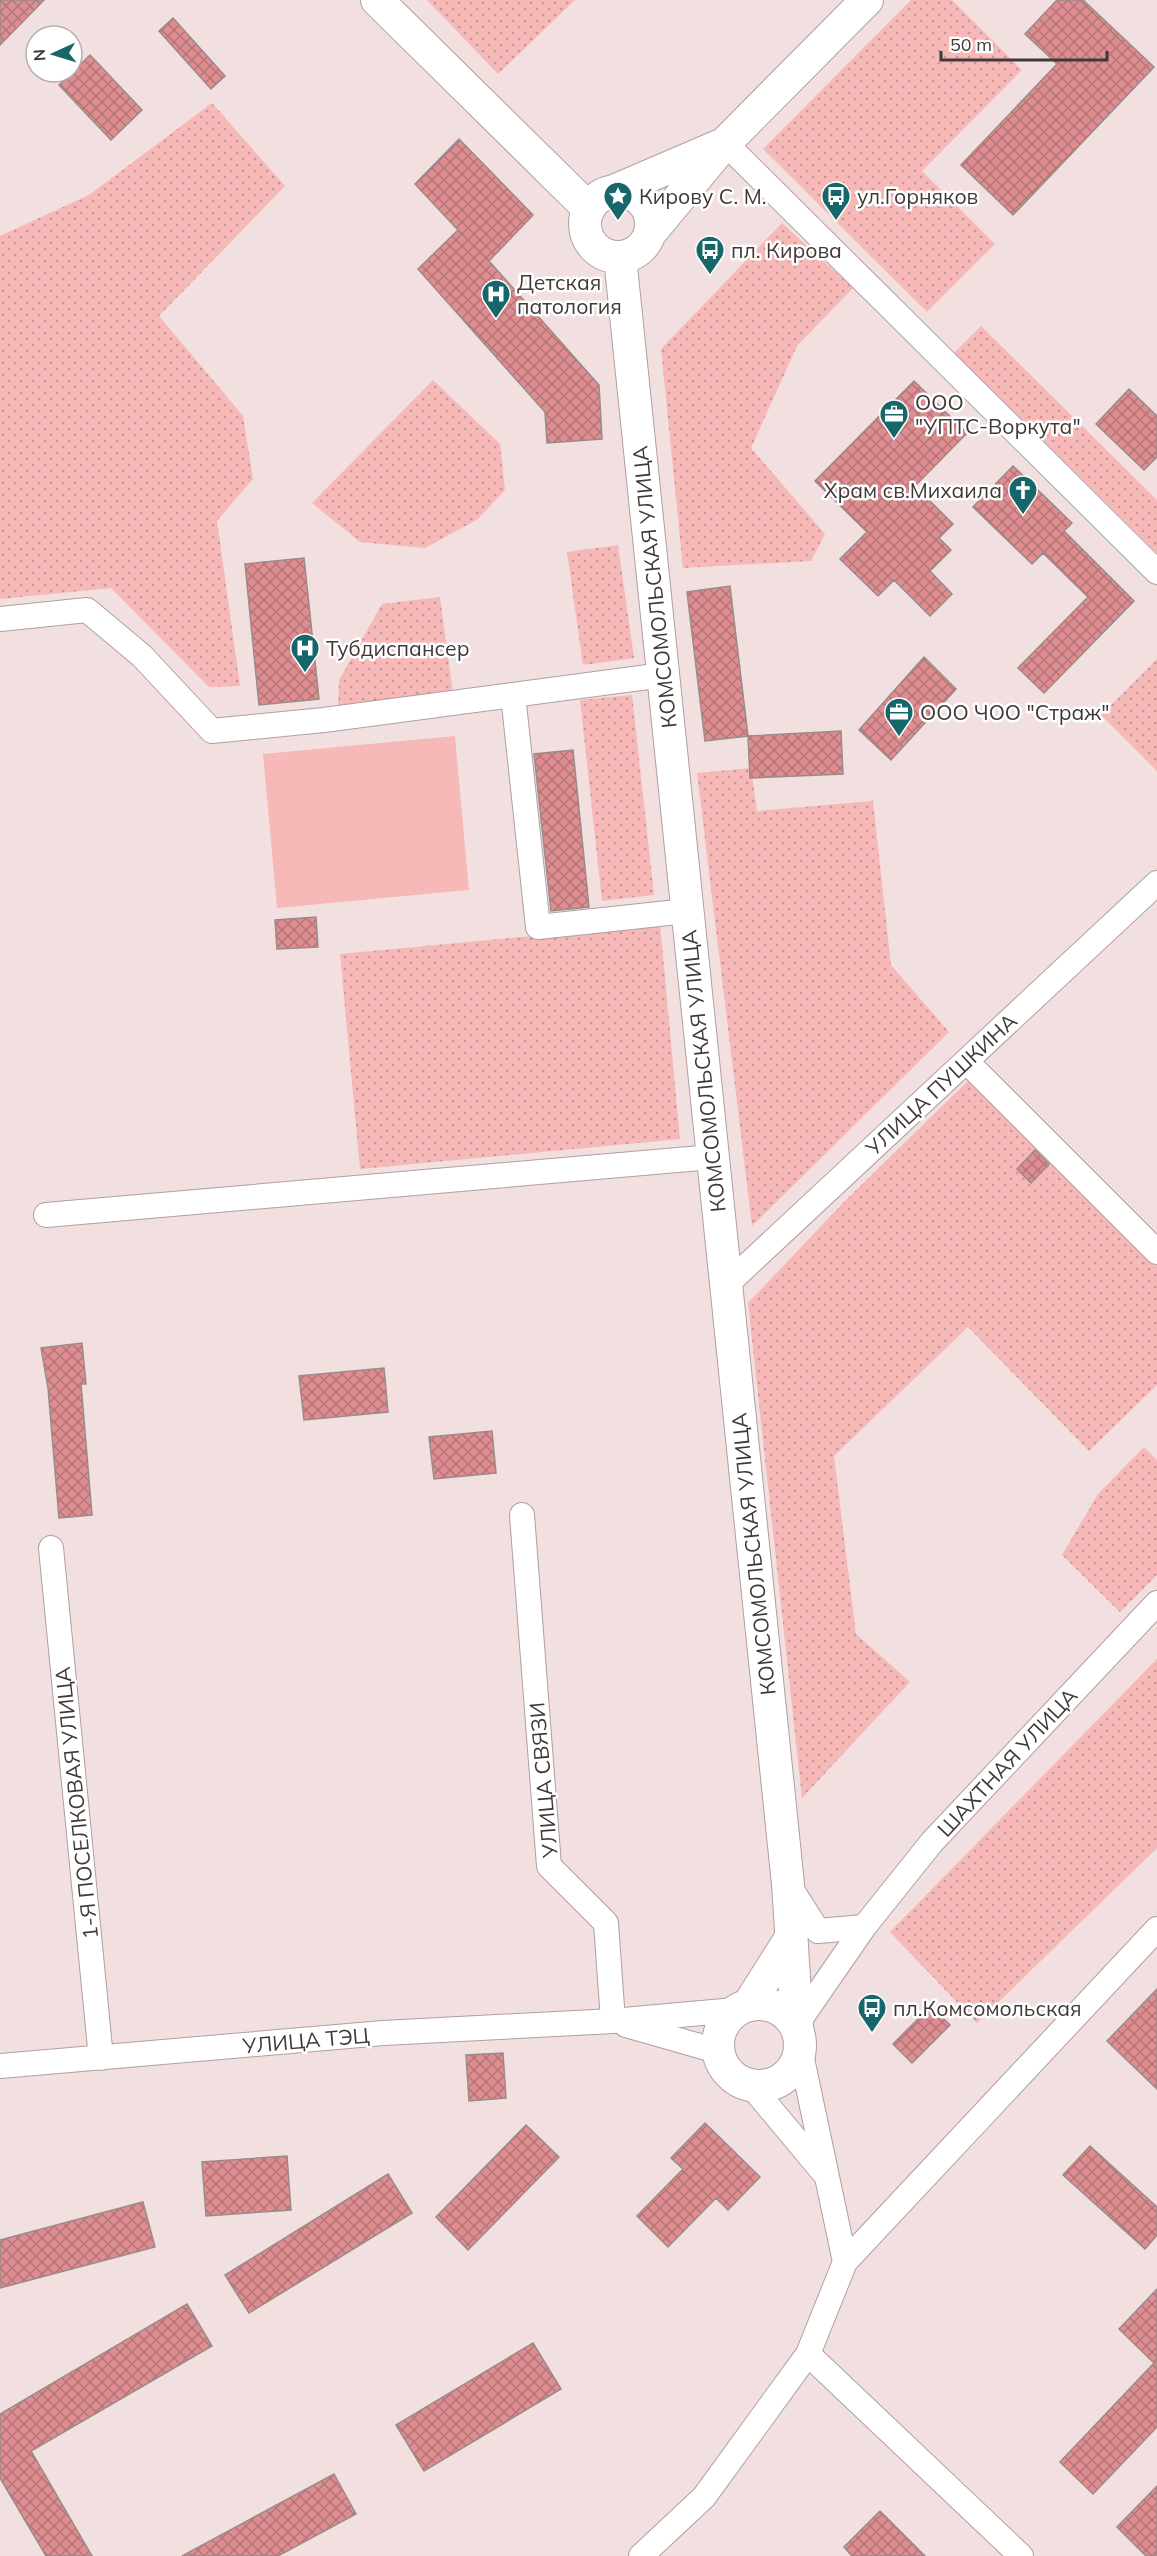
<svg xmlns="http://www.w3.org/2000/svg" width="1157" height="2556" font-family="Mulish,sans-serif">
<style>
.grass{fill:url(#grass-dots)}
.garden{fill:#f7b8b8}
.building{fill:url(#building-cross-hatch);stroke:#9a8a8a;stroke-width:1.5}
.lines{fill:none;stroke-linecap:round;stroke-linejoin:round}
.minor-casing{stroke:#b09f9f;stroke-width:26}
.major-casing{stroke:#b09f9f;stroke-width:34}
.minor{stroke:#fff;stroke-width:24}
.major{stroke:#fff;stroke-width:32}
.labels{text-anchor:middle;dominant-baseline:central;stroke-width:5;stroke-linejoin:round;paint-order:stroke}
.poi-label{font-size:21px;fill:#403939;stroke:#fff;text-anchor:start}
.street-label{font-size:21px;fill:#403939;stroke:#fff}
</style>
<defs>
<pattern id="grass-dots" width="8" height="8" patternUnits="userSpaceOnUse" patternTransform="scale(1.5)"><rect width="8" height="8" fill="#f7b8b8"/><path d="M2 2h.1M6 6h.1" fill="none" stroke="#c99797" stroke-width="1.8" stroke-linecap="round"/></pattern>
<pattern id="building-cross-hatch" width="8" height="8" patternUnits="userSpaceOnUse" patternTransform="scale(1.5)"><rect width="8" height="8" fill="#de8e91"/><path d="M0 0l8 8M0 8l8-8" fill="none" stroke="#b57577"/></pattern>
</defs>
<rect width="100%" height="100%" fill="#f2e0e0"/>
<path class="grass" d="M427 0H575L498 74Z
M911 0H952L1022 70 922 171 995 244 927 312 763 149Z
M212 103 285 186 159 316 243 416 253 479 217 521 240 686 209 687 111 588 0 599V236L89 195Z
M782 223 853 288 797 346 751 448 825 534 811 561 683 568 661 349Z
M981 326 1157 500V553L954 353Z
M433 380 500 444 505 490 478 519 425 548 360 542 312 503Z
M618 545 634 658 583 665 567 552Z
M440 597 453 694 338 708 339 680 382 604Z
M1157 659V771L1101 715Z
M632 695 654 895 602 901 580 700Z
M751 768 757 811 873 801 891 965 949 1032 752 1226 697 773Z
M660 924 680 1139 360 1169 340 954Z
M974 1075 1157 1262V1385L1089 1451 968 1327 834 1456 856 1634 910 1682 802 1798 748 1303 845 1201Z
M1144 1447 1157 1460V1575L1120 1612 1062 1555 1098 1494Z
M1157 1659V1848L977 2023 890 1932Z"/>
<path class="garden" d="M455 736 469 890 277 908 263 754Z"/>
<path class="building" d="M0 0H44L0 45Z
M1057 0H1083L1154 67 1013 215 961 165 1057 64 1025 34Z
M173 18 225 76 211 89 159 31Z
M90 55 142 110 111 140 59 85Z
M459 139 533 215 489 261 599 385 602 439 547 443 545 412 418 269 458 230 415 184Z
M914 381 967 433 915 486 953 524 939 538 951 550 930 571 952 594 930 616 894 580 878 596 840 559 867 532 815 481Z
M1129 389 1157 416V457L1144 470 1096 424Z
M1013 466 1072 523 1064 531 1134 601 1044 693 1018 668 1088 597 1043 553 1032 564 973 507Z
M304 558 319 699 259 705 245 564Z
M730 586 748 736 705 741 687 592Z
M924 657 956 689 891 760 859 730Z
M841 731 843 774 750 778 748 736Z
M573 750 589 907 551 911 534 754Z
M316 917 318 947 277 949 275 920Z
M1035 1150 1049 1164 1031 1183 1017 1169Z
M82 1343 86 1384H81L92 1515 59 1518 48 1388 41 1348Z
M384 1368 388 1412 304 1420 299 1376Z
M492 1431 496 1473 434 1479 429 1437Z
M1157 1989V2089L1107 2041Z
M931 2006 950 2025 912 2063 893 2044Z
M503 2053 506 2098 469 2101 466 2055Z
M705 2123 760 2177 728 2210 716 2198 668 2247 637 2216 683 2169 671 2158Z
M526 2125 559 2157 468 2250 436 2217Z
M1090 2146 1157 2207V2235L1145 2249 1063 2175Z
M287 2156 291 2210 206 2216 202 2162Z
M388 2174 412 2213 249 2313 225 2275Z
M143 2202 155 2247 0 2288V2240Z
M1157 2289V2427L1093 2494 1060 2462 1154 2363 1119 2329Z
M187 2304 212 2346 31 2451 92 2556H46L0 2478V2414Z
M533 2343 561 2389 424 2471 396 2425Z
M334 2474 356 2514 278 2556H182Z
M1157 2486V2556H1146L1117 2527Z
M880 2511 925 2556H852L844 2547Z"/>
<g class="lines">
<g class="minor-casing">
<path id="minor" d="M725 143 1157 572
M0 619 87 610 142 656 212 731 324 720 663 675
M513 695 538 927 687 911
M966 1061 1157 1252
M46 1215 712 1157
M726 1285 1157 883
M522 1515 549 1866 606 1923 613 2021
M51 1548 101 2058
M788 1884 818 1931 864 1927
M797 2024 864 1927 932 1842 1157 1603
M626 2025 717 2051
M801 2054 845 2262
M0 2066 383 2033 613 2021 735 2010
M753 2088 823 2172
M808 2354 1021 2556
M641 2556 704 2497 808 2354 845 2262 1157 1929"/>
</g>
<g class="major-casing">
<path id="major" d="M377 0 589 209
M614 191 719 146
M585 224a33 33 0 1 1 66 0a33 33 0 1 1-66 0Z
M651 232 725 143 867 0
M620 257 788 1884 797 2024
M718 2045a41 41 0 1 1 82 0a41 41 0 1 1-82 0Z
M749 2004 792 1936"/>
</g>
<use href="#minor" class="minor"/>
<use href="#major" class="major"/>
</g>
<defs>
<g id="sight-pin" transform="scale(1.5)"><path d="M0 17L-7.5 6A9.5 9.5 0 1 1 7.5 6Z" fill="#176669" stroke="#fff"/><path d="M0-6L1.8-2.2L6-1.7L2.9 1.2L3.7 5.4L0 3.3L-3.7 5.4L-2.9 1.2L-6-1.7L-1.8-2.2Z" fill="#fff"/></g>
<g id="bus-pin" transform="scale(1.5)"><path d="M0 17L-7.5 6A9.5 9.5 0 1 1 7.5 6Z" fill="#176669" stroke="#fff"/><path d="M-5-6H5V4H4V6H2V4H-2V6H-4V4H-5ZM-3.5-4V0h7V-4ZM-3.5 1.2v1.5H-2V1.2ZM2 1.2v1.5H3.5V1.2Z" fill="#fff"/></g>
<g id="hospital-pin" transform="scale(1.5)"><path d="M0 17L-7.5 6A9.5 9.5 0 1 1 7.5 6Z" fill="#176669" stroke="#fff"/><path d="M-5-5h3v3.5h4V-5h3V5h-3V1.5h-4V5h-3Z" fill="#fff"/></g>
<g id="office-pin" transform="scale(1.5)"><path d="M0 17L-7.5 6A9.5 9.5 0 1 1 7.5 6Z" fill="#176669" stroke="#fff"/><path d="M-6-3h4V-5.5h4V-3h4V5H-6ZM-1-4.5V-3h2v-1.5ZM-6 0V1H6V0Z" fill="#fff"/></g>
<g id="church-pin" transform="scale(1.5)"><path d="M0 17L-7.5 6A9.5 9.5 0 1 1 7.5 6Z" fill="#176669" stroke="#fff"/><path d="M-1.2-6h2.4v3.5h3.3v2.4h-3.3V6h-2.4V-.1h-3.3v-2.4h3.3Z" fill="#fff"/></g>
</defs>
<g fill-rule="evenodd">
<use href="#sight-pin" x="618" y="196"/>
<use href="#bus-pin" x="836" y="196"/>
<use href="#bus-pin" x="710" y="250"/>
<use href="#hospital-pin" x="496" y="294"/>
<use href="#office-pin" x="894" y="414"/>
<use href="#church-pin" x="1023" y="490"/>
<use href="#hospital-pin" x="305" y="648"/>
<use href="#office-pin" x="899" y="712"/>
<use href="#bus-pin" x="872" y="2008"/>
</g>
<g class="labels">
<g class="poi-label">
<text x="639" y="196">Кирову С. М.</text>
<text x="857" y="196">ул.Горняков</text>
<text x="731" y="250">пл. Кирова</text>
<text x="517" y="282">Детская<tspan x="517" dy="24">патология</tspan></text>
<text x="915" y="402">ООО<tspan x="915" dy="24">"УПТС-Воркута"</tspan></text>
<text x="1002" y="490" text-anchor="end">Храм св.Михаила</text>
<text x="326" y="648">Тубдиспансер</text>
<text x="920" y="712">ООО ЧОО "Страж"</text>
<text x="893" y="2008">пл.Комсомольская</text>
</g>
<g class="street-label">
<text transform="translate(654 587) rotate(-96)">КОМСОМОЛЬСКАЯ УЛИЦА</text>
<text transform="translate(703 1071) rotate(-96)">КОМСОМОЛЬСКАЯ УЛИЦА</text>
<text transform="translate(941 1084) rotate(-43)">УЛИЦА ПУШКИНА</text>
<text transform="translate(753 1554) rotate(-96)">КОМСОМОЛЬСКАЯ УЛИЦА</text>
<text transform="translate(1007 1762) rotate(-47)">ШАХТНАЯ УЛИЦА</text>
<text transform="translate(543 1780) rotate(-95)">УЛИЦА СВЯЗИ</text>
<text transform="translate(76 1803) rotate(-96)">1-Я ПОСЕЛКОВАЯ УЛИЦА</text>
<text transform="translate(306 2040) rotate(-5)">УЛИЦА ТЭЦ</text>
</g>
</g>
<g transform="translate(54 54) rotate(266)"><circle r="28" fill="#ffffff" stroke="#b3b0b0" stroke-width="1.5"/>
<path d="M0-4.5L10 22L0 15L-10 22Z" fill="#176669"/>
<text y="-9" font-size="16" font-weight="bold" text-anchor="middle" fill="#403939">N</text>
</g>
<path d="M941 51v9h166v-9" fill="none" stroke="#403939" stroke-width="3"/>
<text x="950" y="51" font-size="18" fill="#403939" stroke="#ffffff" stroke-width="4.5" paint-order="stroke">50 m</text>
</svg>
